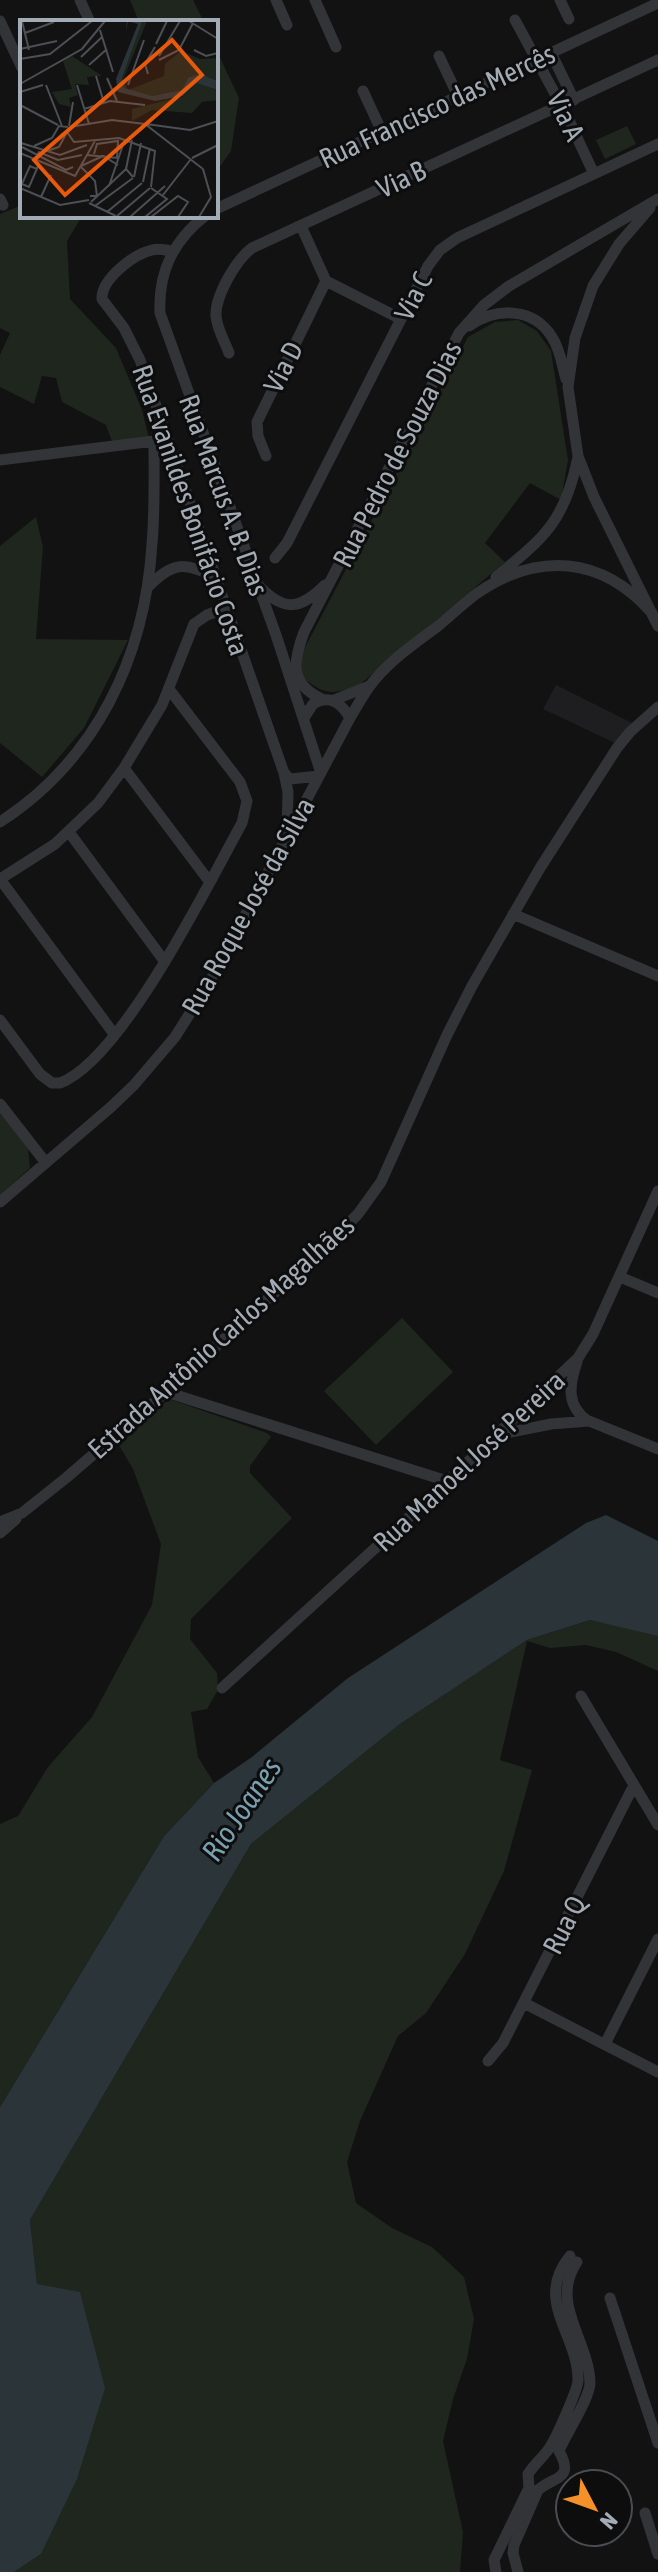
<svg xmlns="http://www.w3.org/2000/svg" width="658" height="2572" font-family="'Asap Condensed',sans-serif">
<style>
.built{fill:#1e1e20}
.green{fill:#1e261e}
.water{fill:#2a3439}
.lines{fill:none;stroke-linecap:round;stroke-linejoin:round}
.minor{stroke:#333438;stroke-width:11}
.labels{text-anchor:middle;dominant-baseline:central;stroke-width:6;stroke-linejoin:round;paint-order:stroke}
.street-label{font-size:28px;fill:#a3abb4;stroke:#0d0d0e}
.water-label{font-size:30px;font-style:italic;fill:#799fb0;stroke:#0d0d0e}
.inset-road{fill:none;stroke:#4c4f53;stroke-width:2}
.view{fill:#e8590c;fill-opacity:0.15;stroke:#e8590c;stroke-width:4}
.inset-edge{fill:none;stroke:#a3abb4;stroke-width:4}
</style>
<rect width="100%" height="100%" fill="#121213"/>
<path class="built" d="M556 685 632 723 615 743 543 709Z"/>
<path class="green" d="M130 0H193L204 22H139Z
M216 49 239 98 231 151 216 172Z
M627 126 636 144 605 159 596 140Z
M22 205V216H82L67 241 70 299 116 348 142 410 150 443 113 444 106 425 62 402 56 378 42 376 34 404 0 387V355L10 333 0 328V214Z
M518 320 537 331 551 351 568 460 561 500 530 483 485 543 505 562 358 686C331 695 325 695 302 677L301 655 468 337 495 322Z
M36 517 43 547 36 639 128 640 84 728 42 777 0 743V546Z
M0 1110 28 1148 30 1168 0 1195Z
M402 1318 453 1372 376 1445 324 1391Z
M169 1399 267 1433 271 1437 250 1466V1473L292 1518 191 1619 190 1639 217 1673 218 1690 207 1709 191 1712 198 1757 214 1783 164 1836 0 2107V1824L18 1816 48 1767 92 1717 152 1605 161 1544 133 1469 119 1445Z
M590 1620 656 1634 658 1636V1671L616 1652 586 1645 550 1648 527 1641 500 1760 532 1770 504 1871 465 1954 426 2013 398 2036 360 2121 347 2162 356 2203 392 2228 432 2247 464 2277 474 2319 467 2359 453 2399 443 2441 463 2532 460 2572H14L41 2554 37 2285 30 2220 251 1844 400 1724 527 1640Z"/>
<path class="water" d="M606 1515 658 1541V1636L590 1620 527 1640 400 1724 251 1844 30 2220 37 2284 80 2292 105 2388 77 2479 41 2554 14 2572H0V2107L164 1836 214 1783 252 1757 348 1678 586 1523Z"/>
<g class="lines">
<path class="minor" d="M80 0 90 22
M276 0 287 25
M315 0 336 47
M560 0 569 19
M515 20 567 116 594 174
M0 21 22 68
M551 53 574 100
M439 56 458 96
M363 91 382 132
M0 199 3 205
M650 208 619 244 593 286 575 338 568 387 578 456 594 497 658 626
M216 209 658 3
M205 216C173 241 158 272 160 313L276 635 321 773
M301 226 326 281 401 319
M172 251C165 250 159 248 152 250 134 254 101 279 102 299L124 328 140 360 284 773 288 792 287 832
M469 326C496 307 533 307 552 337 560 349 562 365 566 379
M229 353C225 342 217 329 216 316 215 296 236 260 252 248L658 60
M266 456 258 436 257 422 326 281
M0 460 154 441
M275 558 287 543 428 266 440 250 457 238 658 144
M496 577C545 537 565 521 578 457
M259 586C284 612 300 610 325 585
M148 587C172 562 186 561 215 578
M322 699C289 684 293 662 304 632L459 333 484 305 509 286 658 199
M334 700 369 686
M304 718 313 704C330 694 341 703 350 718
M124 768 209 881
M284 773 290 779 319 776
M0 822C96 760 145 657 152 544 155 510 154 475 154 441L167 439
M69 832 165 962
M0 879 55 844 98 803 124 768 162 705 194 624 207 615 226 608
M0 879 114 1034
M513 914 658 976
M0 1020 40 1074 52 1083H60C122 1060 208 884 242 823L247 801 240 782 169 689
M0 1104 46 1163
M0 1202 111 1107 134 1085 175 1037 209 983 350 718C356 708 362 697 369 687 387 662 414 644 438 626 451 615 463 604 476 594 538 551 602 556 652 613
M620 1277 658 1293
M577 1362C569 1385 566 1406 588 1421
M166 1392 447 1481
M497 1435 551 1424 589 1421 658 1449
M0 1522 22 1513 66 1478 166 1392 329 1243 358 1214 381 1182 447 1035 472 986 540 868 617 748 630 732 658 707
M0 1533 16 1519
M222 1688 418 1509 578 1358 593 1334 658 1191
M581 1696 658 1825
M524 2003 658 2072
M605 2044 658 1939
M488 2061 503 2043 634 1785
M610 2298 658 2443
M645 2513 658 2554
M496 2572 494 2560 529 2488 528 2474C534 2465 542 2458 548 2450 555 2441 577 2391 578 2381 579 2335 533 2301 570 2256
M518 2572 513 2553 514 2545 538 2490C554 2476 575 2480 559 2451 566 2434 590 2398 590 2383 589 2340 549 2303 577 2262"/>
</g>
<g class="labels">
<g class="street-label">
<text transform="translate(437 106) rotate(-25)">Rua Francisco das Mercês</text>
<text transform="translate(566 116) rotate(64)">Via A</text>
<text transform="translate(401 179) rotate(-25)">Via B</text>
<text transform="translate(413 296) rotate(-63)">Via C</text>
<text transform="translate(283 367) rotate(-63)">Via D</text>
<text transform="translate(397 454) rotate(-63)">Rua Pedro de Souza Dias</text>
<text transform="translate(224 495) rotate(70)">Rua Marcus A. B. Dias</text>
<text transform="translate(191 510) rotate(71)">Rua Evanildes Bonifácio Costa</text>
<text transform="translate(248 906) rotate(-61)">Rua Roque José da Silva</text>
<text transform="translate(221 1337) rotate(-42)">Estrada Antônio Carlos Magalhães</text>
<text transform="translate(469 1461) rotate(-43)">Rua Manoel José Pereira</text>
<text transform="translate(564 1925) rotate(-63)">Rua Q</text>
</g>
<g class="water-label">
<text transform="translate(241 1809) rotate(-56)">Rio Joanes</text>
</g>
</g>
<g transform="translate(20 20)">
<rect width="198" height="198" fill="#121213"/>
<path d="M122 1H127L103 60 108 70 144 56 145 44 161 31 180 39 198 38V61L179 54 162 70 132 76 118 74 108 71 104 68 102 58ZM52 36 82 56 67 57 69 65 55 64 58 75 49 78 51 87 39 84 32 72 52 69 43 41ZM177 63 195 67 198 80 182 82 172 93 132 90 112 101V89L164 76Z" fill="#1e261e"/>
<path d="M107 1H122V2L102 58 104 68 132 76 162 70 168 58 180 54 198 61V70L177 63 163 76 135 81 98 72 96 59 118 4 108 1 106 11Z" fill="#2a3439"/>
<path class="inset-road" d="M2 1 9 30M169 1 198 19M80 10 93 52M5 13 34 2M136 24 147 1M0 29 37 21M174 30 186 36 198 33M139 36 160 1M61 37 82 17M0 39 30 34 72 1M139 40 159 30 173 3M69 45 87 29M128 54 125 44 135 27M76 56 84 83M87 58 97 81M0 64 62 29 85 1M26 65 42 106M57 65 69 104M108 65 124 20M0 72 23 65M0 85 38 105M64 89 90 81 125 85M126 104 170 110 198 101M49 106 53 82M50 107 92 100 125 104 183 149M47 112 54 122 99 118 135 131 131 167M112 120 106 149 113 157M1 123 40 135 67 125M14 126 32 118 39 106 48 107M2 127 46 150 53 147M27 131 39 127 46 114M0 133 55 156 75 121M74 134 77 124 98 121 97 137M67 135 98 138M16 137 19 132 38 140 62 135M172 138 198 125M61 146 83 136 98 145M61 147 75 161 77 176H70M114 157 121 123M123 162 130 128M2 164 9 167 19 144M1 166 10 146 17 149M89 166 105 119M0 168 40 185 69 180M143 175 171 139M21 177 31 155M71 182 106 149M69 183 96 196M75 186 113 158M87 192 122 163M97 196 130 168M110 197 145 166M125 197 147 179 131 168M131 197 158 176 168 182 158 197M179 197 191 177 183 149"/>
<path class="view" d="M152 20 182 55 45 175 14 140Z"/>
<rect width="198" height="198" class="inset-edge"/>
</g>
<g transform="translate(594 2508) rotate(131)"><circle r="38" fill="#0d0d0e" stroke="#494c50" stroke-width="2"/>
<path d="M0-6L14 30L0 20L-14 30Z" fill="#f49129"/>
<text y="-12" font-size="22" font-weight="bold" text-anchor="middle" fill="#a3abb4">N</text>
</g>
</svg>
